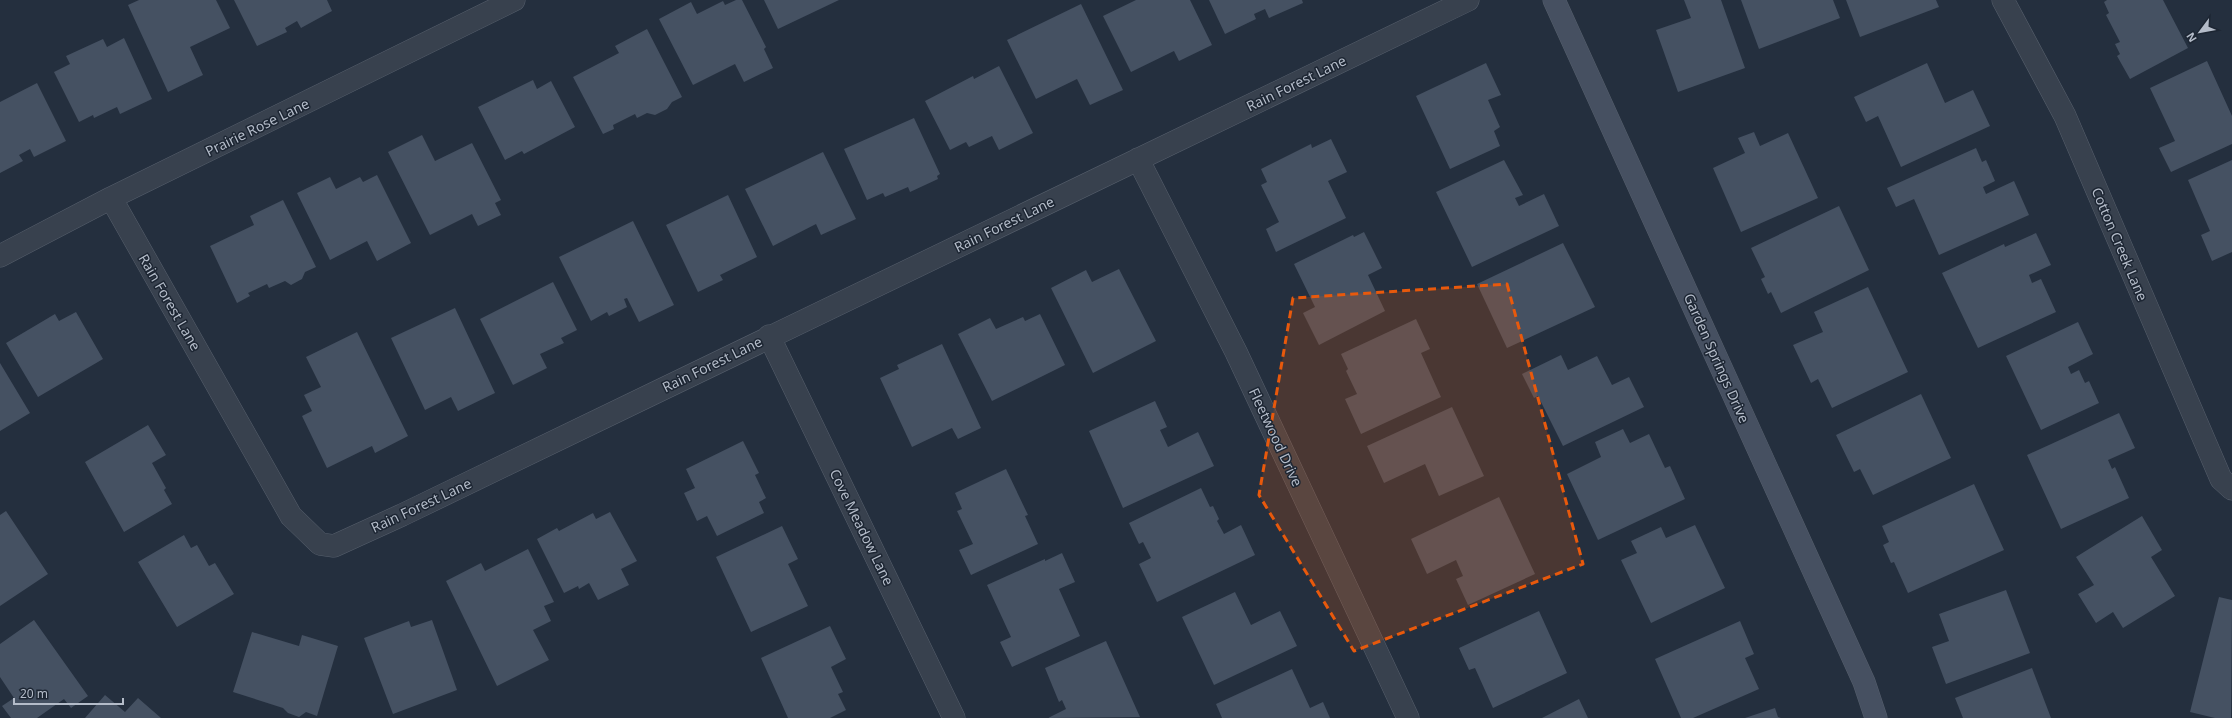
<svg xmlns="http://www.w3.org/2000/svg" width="2232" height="718" font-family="'Noto Sans',sans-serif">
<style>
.building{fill:#455162}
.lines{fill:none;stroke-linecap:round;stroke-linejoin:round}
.street-casing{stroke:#565f6c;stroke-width:23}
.secondary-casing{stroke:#565f6c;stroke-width:23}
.street{stroke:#38414e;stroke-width:22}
.secondary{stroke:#465061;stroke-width:22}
.marked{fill:#e8590c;fill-opacity:0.2;stroke:#e8590c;stroke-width:3;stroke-dasharray:8 5;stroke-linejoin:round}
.labels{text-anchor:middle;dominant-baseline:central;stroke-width:3;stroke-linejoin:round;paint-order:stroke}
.street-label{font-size:14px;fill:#b4bcc9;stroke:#1d2633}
</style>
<rect width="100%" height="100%" fill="#242f3e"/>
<path class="building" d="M139 0H216L230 28 190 47 203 75 168 92 128 5Z
M234 0H327L332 11 301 28 297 21 285 28 287 32 257 46Z
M736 0H742L766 47 764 49 773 68 744 82 735 64 693 85 659 19 691 2 697 14 723 1 725 5Z
M764 0H839L778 29Z
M1136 0H1190L1212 45 1179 61 1174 51 1131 72 1103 16Z
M1209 0H1302L1303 3 1269 18 1265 9 1254 14 1256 19 1225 34Z
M1684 0H1721L1745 68 1678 92 1656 30 1691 18Z
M1741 0H1833L1840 18 1759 49Z
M1846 0H1936L1939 7 1860 37Z
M2107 0H2163L2188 48 2130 79 2117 56 2120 54 2115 44 2120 42 2106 15 2109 13 2104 2Z
M1081 4 1123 90 1090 105 1077 79 1036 99 1007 40Z
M647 29 682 97 672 102 667 109 655 115 647 113 637 118 635 114 613 125 614 129 603 134 573 77 619 53 615 46Z
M124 38 152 99 120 114 117 107 94 118 93 115 79 122 54 72 70 64 66 56 103 39 107 47Z
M2207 61 2232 116V144L2171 172 2159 148 2175 141 2150 88Z
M1486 63 1501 95 1488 100 1500 127 1494 131 1500 146 1450 169 1416 96Z
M1927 63 1945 103 1973 90 1990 126 1901 167 1878 116 1866 122 1854 97Z
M999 66 1033 133 999 150 992 136 969 147 966 142 950 150 925 101 973 76 974 79Z
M533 80 537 89 551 81 575 127 524 154 522 151 505 160 478 107Z
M37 83 66 141 34 157 30 149 19 155 23 161 0 173V102Z
M914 118 940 174 937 176 938 179 910 192 908 187 885 197 883 193 867 200 844 149Z
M1754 132 1760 146 1788 133 1818 198 1741 232 1713 168 1745 153 1738 138Z
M422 135 435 161 472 143 501 200 495 203 501 215 478 226 472 214 430 235 388 152Z
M1331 139 1347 172 1328 181 1346 218 1276 252 1266 229 1279 222 1261 185 1267 182 1261 169 1311 144 1312 148Z
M1976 148 1982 162 1986 160 1995 181 1983 187 1986 194 2014 181 2029 215 1939 255 1914 199 1896 207 1887 188Z
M823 152 856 219 821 235 816 224 773 246 745 189Z
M1504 160 1523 195 1515 198 1519 206 1544 194 1559 226 1472 267 1436 192Z
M2232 160V252L2212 261 2201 235 2210 231 2188 180Z
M377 175 411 243 377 261 367 241 330 260 297 193 330 177 336 189 360 177 363 182Z
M728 195 757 257 720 275 723 280 698 292 666 225Z
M283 200 316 267 305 272 302 279 291 285 285 281 269 288 267 284 248 293 250 296 237 303 210 246 254 225 250 216Z
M1839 206 1869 270 1781 313 1771 292 1768 294 1761 279 1765 277 1751 248Z
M633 221 674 305 639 322 627 298 624 299 627 307 609 316 607 312 591 321 559 257Z
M1364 232 1382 268 1368 275 1385 311 1319 345 1303 313 1315 307 1294 264 1353 235 1354 237Z
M2036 233 2051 265 2029 275 2032 283 2041 279 2056 312 1978 348 1942 273 2004 244 2005 247Z
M1563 243 1595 307 1507 348 1477 284Z
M1119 269 1156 341 1093 373 1051 288 1086 270 1092 282Z
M553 282 577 330 561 338 564 343 540 354 547 368 513 385 480 319Z
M1868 287 1908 372 1832 408 1818 379 1811 383 1793 345 1823 332 1814 312Z
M455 308 495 393 458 411 451 397 425 410 391 338Z
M76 312 103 359 38 397 6 343 55 314 59 321Z
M1040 314 1065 365 992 401 958 334 990 318 996 329 1023 317 1025 321Z
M1416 319 1430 349 1421 353 1441 397 1361 434 1345 399 1357 394 1346 371 1348 369 1341 354Z
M2078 322 2093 354 2068 367 2071 374 2079 370 2085 383 2089 381 2099 403 2041 430 2006 356Z
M357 332 408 436 375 453 372 446 327 468 302 416 312 411 304 395 321 387 306 357Z
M942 344 981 428 958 439 952 428 912 447 880 378 899 369 897 365Z
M1561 355 1568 370 1597 356 1612 385 1629 377 1644 407 1563 446 1538 396 1534 398 1522 374Z
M0 363 30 413 0 431Z
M1921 394 1951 458 1873 495 1860 469 1854 472 1836 435Z
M1155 401 1167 427 1160 430 1168 447 1198 432 1214 466 1123 508 1089 431Z
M1452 407 1484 476 1439 496 1425 464 1384 483 1367 446Z
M2119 413 2135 448 2108 460 2112 469 2115 467 2129 498 2061 529 2027 455Z
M148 425 166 455 152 463 166 488 164 490 172 504 124 532 85 462Z
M1623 429 1630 443 1649 434 1665 468 1670 466 1685 499 1598 540 1567 474 1601 457 1595 442Z
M743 441 759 473 755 475 766 498 759 502 764 513 717 536 707 516 697 521 684 493 695 488 686 469Z
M1006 469 1028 515 1025 516 1038 544 971 575 959 550 973 544 957 511 962 509 955 493Z
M1974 484 2004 550 1908 593 1894 562 1891 563 1883 545 1889 542 1882 526Z
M1201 488 1210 507 1213 506 1219 519 1217 521 1224 534 1241 525 1255 555 1157 602 1139 564 1151 558 1143 542 1139 544 1129 523Z
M1499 497 1535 574 1468 605 1456 579 1463 576 1456 560 1427 574 1411 539Z
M6 511 48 574 0 606V515Z
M610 512 637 561 621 569 629 585 598 600 589 583 579 589 578 586 564 593 537 539 557 528 559 531 593 513 596 519Z
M2142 516 2162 550 2151 557 2175 596 2123 628 2113 612 2096 623 2078 594 2094 585 2076 557Z
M1695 525 1725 588 1651 623 1621 560 1637 553 1631 541 1661 527 1666 538Z
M782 526 798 559 788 564 808 606 751 632 716 557Z
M184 535 191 548 197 545 209 566 215 563 234 594 177 627 138 562Z
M528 549 554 602 544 606 551 621 533 630 549 660 497 686 446 581 481 563 485 571Z
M1062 553 1075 582 1059 589 1080 636 1012 667 1000 642 1011 637 987 585 1045 559V561Z
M2006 590 2030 653 1946 684 1932 647 1949 641 1939 614Z
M1235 592 1251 625 1280 611 1297 646 1214 685 1182 617Z
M2219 597 2232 600 2231 718H2215L2190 712Z
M1539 611 1567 673 1493 708 1475 668 1469 670 1459 648Z
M34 620 88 696 71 708 64 699 37 718H11L2 706 14 698 0 677V644Z
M432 620 457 690 393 714 364 638 409 621 411 627Z
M1740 621 1754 654 1745 658 1759 689 1693 718H1681L1655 659Z
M830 626 846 659 831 667 843 692 838 694 846 710 830 718H788L761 658Z
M252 632 299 646 302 635 338 646 317 716 306 712 299 717 288 713 283 708 233 692Z
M1106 641 1140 717 1048 718 1066 709 1062 700 1059 702 1045 668Z
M2032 668 2051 718H1963L1955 698Z
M1292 669 1310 708 1323 702 1330 718H1222L1216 704Z
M105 695 125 712 138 698 161 718H85Z
M1579 699 1588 718H1542Z
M1775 708 1778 717 1781 718H1745Z"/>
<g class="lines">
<g class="street-casing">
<path id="street" d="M2003 0 2065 116 2221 479 2232 489
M1138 159 1236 352 1408 718
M111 198 291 516 320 544 334 546 402 515 1468 0
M0 256 111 198 514 0
M769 336 954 718"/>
</g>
<g class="secondary-casing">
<path id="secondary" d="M1554 0 1864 682 1876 718"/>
</g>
<use href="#street" class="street"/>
<use href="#secondary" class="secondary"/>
</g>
<path class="marked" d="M1507 284 1583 564 1354 651 1259 495 1293 298Z"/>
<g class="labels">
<g class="street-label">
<text transform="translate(1296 83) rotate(-26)">Rain Forest Lane</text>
<text transform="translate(257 127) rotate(-26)">Prairie Rose Lane</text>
<text transform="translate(1004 224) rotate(-26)">Rain Forest Lane</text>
<text transform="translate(2120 244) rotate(67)">Cotton Creek Lane</text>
<text transform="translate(170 302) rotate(60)">Rain Forest Lane</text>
<text transform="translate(1717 358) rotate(66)">Garden Springs Drive</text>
<text transform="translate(712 364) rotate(-26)">Rain Forest Lane</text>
<text transform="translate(1276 437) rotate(65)">Fleetwood Drive</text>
<text transform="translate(421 505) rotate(-25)">Rain Forest Lane</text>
<text transform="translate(862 527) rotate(64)">Cove Meadow Lane</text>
</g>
</g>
<g transform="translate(2200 32) rotate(238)" stroke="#1d2633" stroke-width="3" paint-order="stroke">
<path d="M0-3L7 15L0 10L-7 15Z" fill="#b4bcc9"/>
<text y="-6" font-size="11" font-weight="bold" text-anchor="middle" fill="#b4bcc9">N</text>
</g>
<path d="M14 698v6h109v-6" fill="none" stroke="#b4bcc9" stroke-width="2"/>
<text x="20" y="698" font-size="12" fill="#b4bcc9" stroke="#1d2633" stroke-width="3" paint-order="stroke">20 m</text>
</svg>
